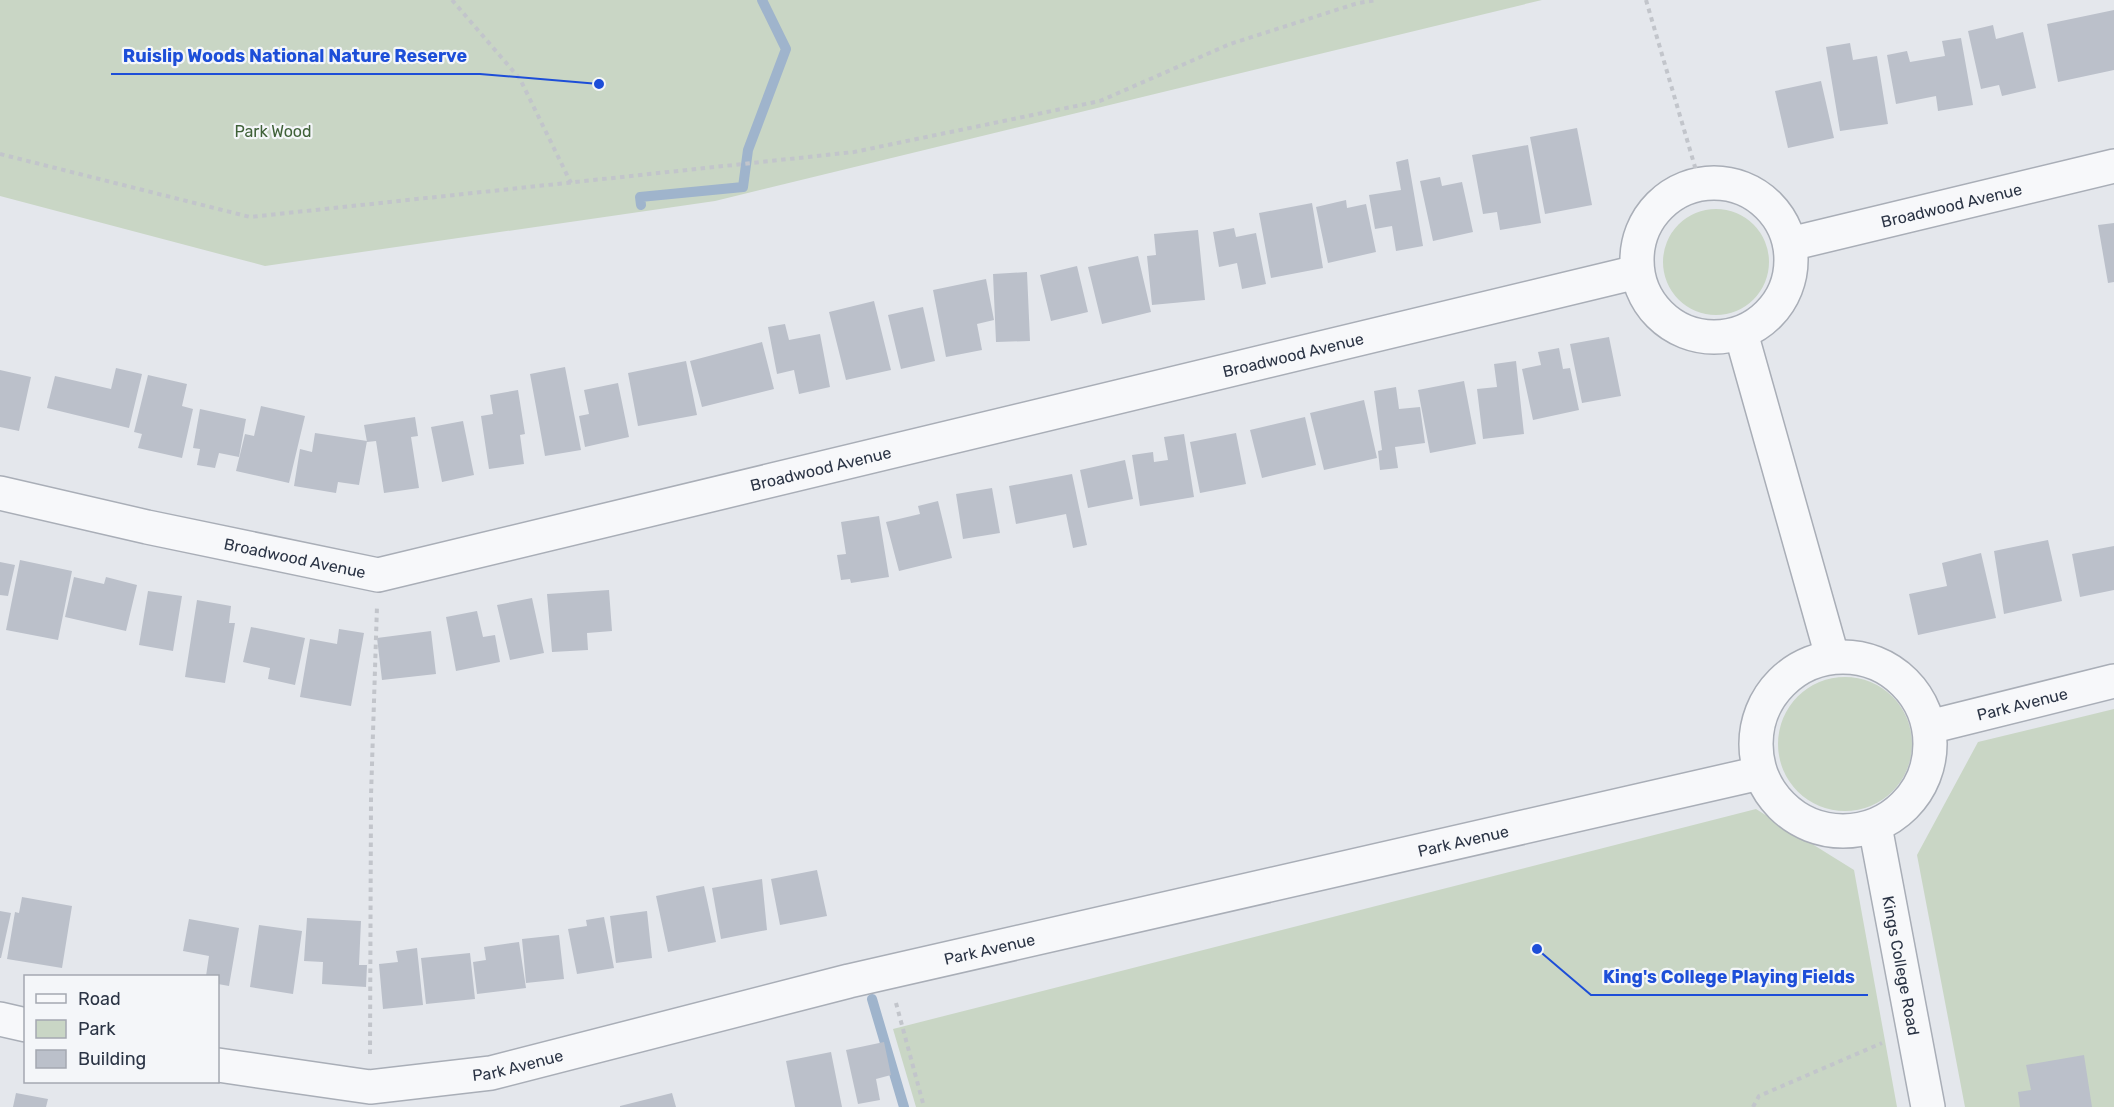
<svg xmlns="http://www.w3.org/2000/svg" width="2114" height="1107" font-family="Rubik,sans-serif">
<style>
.green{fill:#c9d6c5}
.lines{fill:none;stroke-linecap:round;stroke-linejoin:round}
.stream{stroke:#9fb4cc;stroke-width:10}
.building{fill:#bbc0ca}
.street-casing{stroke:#a9aeb7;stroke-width:36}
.path{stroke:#c2c5cb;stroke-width:4;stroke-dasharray:4.5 4.5;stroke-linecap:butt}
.street{stroke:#f7f8fa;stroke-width:33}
.labels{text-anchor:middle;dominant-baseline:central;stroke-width:4.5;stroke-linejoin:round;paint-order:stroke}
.park-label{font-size:16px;fill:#3f6138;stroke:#f4f6f9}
.street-label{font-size:16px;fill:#2b3445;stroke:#f4f6f9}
.leader{fill:none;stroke:#1d4ed8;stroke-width:2}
.callout-dot{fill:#1d4ed8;stroke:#f4f6f9;stroke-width:2}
.callout-label{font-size:18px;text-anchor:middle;font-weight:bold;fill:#1d4ed8;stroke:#f4f6f9;stroke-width:4.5;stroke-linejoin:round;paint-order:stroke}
</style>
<rect width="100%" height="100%" fill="#e4e7ec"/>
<path class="green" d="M0 0H1542L715 201 265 266 0 196Z
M1663 262a53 53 0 1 1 106 0a53 53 0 1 1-106 0Z
M1778 744a67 67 0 1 1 134 0a67 67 0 1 1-134 0Z
M2114 709V1107H1965L1917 855 1978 742Z
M1756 809 1854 870 1897 1107H916L893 1029Z"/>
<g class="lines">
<path class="stream" d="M641 205 640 197 743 187 748 150 786 49 762 0
M872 999 904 1107"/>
</g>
<path class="building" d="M2114 10V70L2058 82 2047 24Z
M1993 25 1996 39 2023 32 2036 88 2002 96 1999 85 1981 89 1968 31Z
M1961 38 1973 105 1938 111 1936 96 1896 104 1887 55 1907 51 1910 62 1945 56 1942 41Z
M1850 43 1853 60 1877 56 1888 124 1840 131 1826 47Z
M1821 81 1834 138 1788 148 1775 91Z
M1577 128 1592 205 1545 214 1530 137Z
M1528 145 1541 223 1500 230 1497 212 1483 214 1472 155Z
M1408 159 1423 246 1396 251 1392 226 1375 229 1369 195 1401 190 1396 162Z
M1440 177 1442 186 1462 182 1473 232 1433 241 1420 181Z
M1346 200 1347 208 1366 204 1376 252 1328 263 1316 207Z
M1312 203 1323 268 1271 278 1259 213Z
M2114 223V282L2108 283 2098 225Z
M1234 228 1236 237 1256 233 1266 284 1242 289 1237 263 1219 267 1213 232Z
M1198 230 1205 300 1152 305 1147 256 1156 255 1154 234Z
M1138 256 1151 312 1102 324 1088 267Z
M1077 266 1088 312 1051 321 1040 275Z
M1027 272 1030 341 996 342 993 274Z
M986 279 994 320 977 324 982 350 946 357 933 290Z
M874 301 891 370 846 380 829 312Z
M923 307 935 361 901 369 888 315Z
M785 324 789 340 820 334 830 387 799 394 794 370 777 374 768 327Z
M1609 337 1621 396 1582 403 1570 344Z
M762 342 774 389 702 407 690 361Z
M1559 348 1563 369 1570 368 1579 410 1533 420 1522 369 1541 365 1538 352Z
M686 361 697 415 638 426 628 373Z
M1516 361 1524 434 1483 439 1477 389 1497 387 1494 364Z
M565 367 581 450 545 456 530 374Z
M116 368 142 374 129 428 47 408 55 376 111 389Z
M0 370 31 377 19 431 0 427Z
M148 375 187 384 182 406 193 409 182 458 138 448 142 434 134 432Z
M1464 381 1476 444 1430 453 1418 390Z
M618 383 629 437 585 447 579 416 589 414 584 390Z
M1396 387 1399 409 1420 407 1425 443 1395 447 1398 468 1380 470 1378 451 1382 450 1374 391Z
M518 390 525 434 520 435 524 464 489 469 481 416 493 414 490 395Z
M1364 400 1377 458 1324 470 1310 413Z
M261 406 305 416 289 483 236 471 245 434 254 436Z
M200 409 246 419 239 457 219 453 215 468 197 465 200 449 193 448Z
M415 417 418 436 411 437 419 488 384 493 376 441 367 442 364 425Z
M1305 417 1316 465 1262 478 1250 430Z
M463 421 474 475 442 482 431 427Z
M315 433 367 441 359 485 338 482 336 493 294 486 300 449 312 452Z
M1236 433 1246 484 1200 493 1190 442Z
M1184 434 1194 497 1140 506 1132 455 1153 452 1154 462 1168 460 1164 437Z
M1125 460 1133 499 1088 508 1080 470Z
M1072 474 1087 545 1073 548 1066 514 1016 524 1009 486Z
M992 488 1000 533 963 539 956 494Z
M938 501 952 558 899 571 886 522 920 514 918 506Z
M879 516 889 577 851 583 850 579 841 580 837 555 846 554 841 522Z
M2048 540 2062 601 2004 614 1994 551Z
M2114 546V590L2080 597 2072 554Z
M1981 553 1996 618 1918 635 1909 594 1947 586 1942 563Z
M20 560 72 571 58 640 6 630Z
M0 562 15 565 8 596 0 595Z
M74 577 104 584 106 577 137 585 126 631 65 617Z
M609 590 612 631 587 633 588 650 552 652 547 594Z
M148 591 182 596 173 651 139 645Z
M532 598 544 653 510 660 497 605Z
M197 600 231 606 229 623H235L225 683 185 677Z
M477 611 483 637 495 635 500 662 456 671 446 617Z
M251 627 305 638 295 685 268 679 270 668 243 662Z
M339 629 364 633 351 706 300 697 310 639 337 644Z
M431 631 436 674 382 680 377 638Z
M817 870 827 916 780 925 771 879Z
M762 879 767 930 721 939 712 888Z
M704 886 716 942 668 952 656 896Z
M22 897 72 906 62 968 7 959 15 912 19 913Z
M0 911 11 913 1 958H0Z
M647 911 652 958 616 963 610 916Z
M604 917 614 968 577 974 568 929 587 926 586 920Z
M307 918 361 921 359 965H367L366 987 322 984 323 962 304 961Z
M189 919 239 928 229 986 218 984V976H206L209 956 183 951Z
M259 925 302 931 293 994 250 987Z
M559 935 564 979 526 983 522 939Z
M519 942 526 988 477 994 473 962 486 960 484 947Z
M417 948 423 1005 383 1009 379 964 398 962 396 951Z
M470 953 475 999 426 1004 421 958Z
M884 1042 891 1075 876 1079 880 1100 858 1104 846 1050Z
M831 1052 842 1107H795L786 1061Z
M2084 1055 2092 1107H2020L2018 1092 2031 1090 2026 1065Z
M16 1093 48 1099 46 1107H13Z
M672 1093 676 1107H620V1106Z"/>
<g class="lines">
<g class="street-casing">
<g id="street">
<circle cx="1714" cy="260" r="77"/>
<path id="s1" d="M1790 244 2114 166"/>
<path d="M1741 333 1832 656"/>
<path id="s2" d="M0 493 147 527 378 575 1637 272"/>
<circle cx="1843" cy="744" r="87"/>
<path id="s3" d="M1929 727 2114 681"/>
<path id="s4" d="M1875 826 1928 1107"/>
<path d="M0 1019 26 1025"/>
<path id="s5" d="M218 1065 370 1087 491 1073 849 981 1760 773"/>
</g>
</g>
<path class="path" d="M452 0 520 79 571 183
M1646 0 1700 184
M0 154 250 217 854 152 1100 101 1230 44 1358 3 1376 0
M896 1003 924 1107
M370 1054 371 796 377 606
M1753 1107 1759 1096 1882 1043"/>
<use href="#street" class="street"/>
</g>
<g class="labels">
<g class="park-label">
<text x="273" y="131">Park Wood</text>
</g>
<g class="street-label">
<text stroke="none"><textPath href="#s1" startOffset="166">Broadwood Avenue</textPath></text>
<text stroke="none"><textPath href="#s2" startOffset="1328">Broadwood Avenue</textPath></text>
<text stroke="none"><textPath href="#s2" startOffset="842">Broadwood Avenue</textPath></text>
<text stroke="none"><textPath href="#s2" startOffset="302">Broadwood Avenue</textPath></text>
<text stroke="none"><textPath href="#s3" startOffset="96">Park Avenue</textPath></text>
<text stroke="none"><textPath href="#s5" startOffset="1275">Park Avenue</textPath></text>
<text stroke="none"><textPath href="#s5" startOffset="789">Park Avenue</textPath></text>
<text stroke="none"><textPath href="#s4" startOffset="142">Kings College Road</textPath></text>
<text stroke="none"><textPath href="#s5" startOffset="303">Park Avenue</textPath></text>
</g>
</g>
<path class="leader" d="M599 84L480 74H111M1537 949L1591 995H1868"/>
<g class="callout-dot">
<circle cx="599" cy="84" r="6"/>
<circle cx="1537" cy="949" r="6"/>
</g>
<g class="callout-label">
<text x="295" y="62">Ruislip Woods National Nature Reserve</text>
<text x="1729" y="983">King's College Playing Fields</text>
</g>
<rect x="24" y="975" width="195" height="108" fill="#f4f6f9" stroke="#a4a8b1" stroke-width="1.5"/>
<rect x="36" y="994" width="30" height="9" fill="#f7f8fa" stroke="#a4a8b1" stroke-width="1.5"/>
<text x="78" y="1005" font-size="18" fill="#2b3445">Road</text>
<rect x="36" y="1020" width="30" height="18" fill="#c9d6c5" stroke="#a4a8b1" stroke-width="1.5"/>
<text x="78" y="1035" font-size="18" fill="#2b3445">Park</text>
<rect x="36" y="1050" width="30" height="18" fill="#bbc0ca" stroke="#a4a8b1" stroke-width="1.5"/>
<text x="78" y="1065" font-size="18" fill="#2b3445">Building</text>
</svg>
